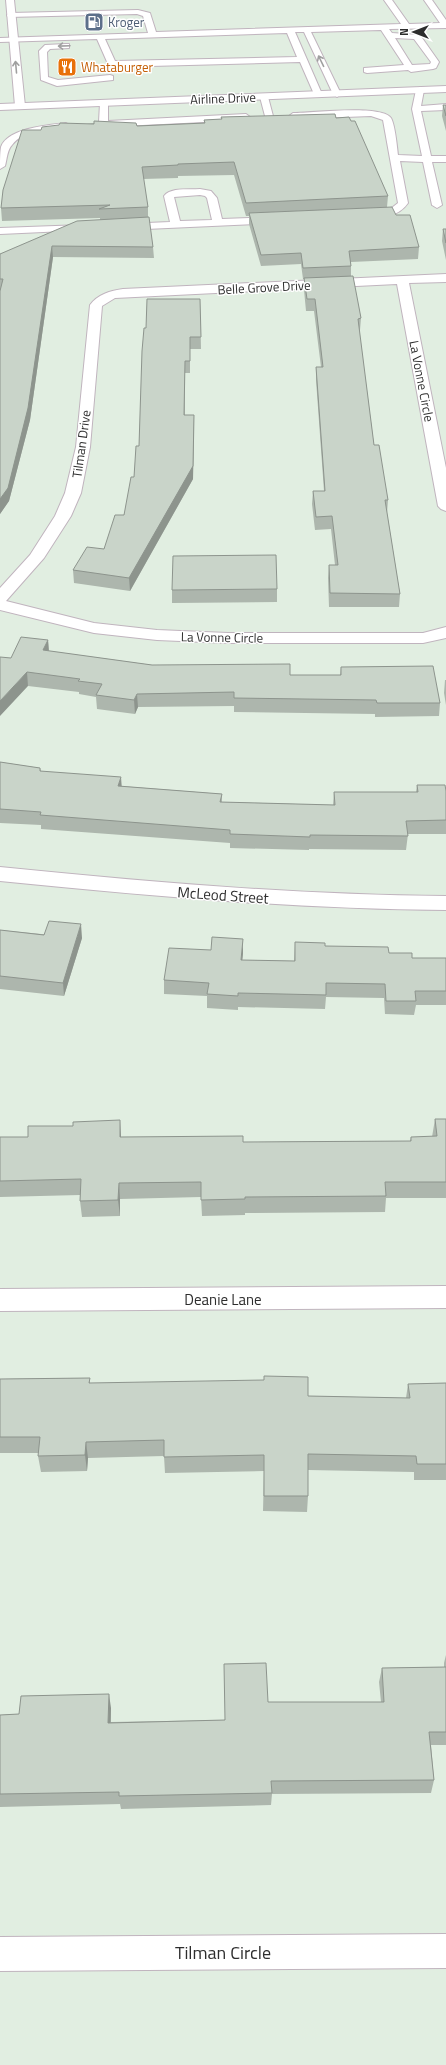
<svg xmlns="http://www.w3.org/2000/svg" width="446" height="2065" font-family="'Titillium Web',sans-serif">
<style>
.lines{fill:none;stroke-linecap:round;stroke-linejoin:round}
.lane-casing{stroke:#c0b4be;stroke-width:2}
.street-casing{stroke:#c0b4be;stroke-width:2}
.secondary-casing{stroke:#c0b4be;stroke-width:2}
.lane{fill:#fff;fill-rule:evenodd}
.street{fill:#fff;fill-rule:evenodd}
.secondary{fill:#fff;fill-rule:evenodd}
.wall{fill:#adb6ad}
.shaded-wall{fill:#8d948d}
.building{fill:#c9d4c9;stroke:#8d948d}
.oneway{stroke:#a0a0a0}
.labels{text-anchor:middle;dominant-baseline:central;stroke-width:3;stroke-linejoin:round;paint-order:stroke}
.far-service-label{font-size:13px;fill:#4e5e75;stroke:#fff;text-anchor:start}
.far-food-label{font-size:13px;fill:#c56008;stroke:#fff;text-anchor:start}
.far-street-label{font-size:13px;fill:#2d2d2d;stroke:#fff}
.street-label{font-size:15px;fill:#2d2d2d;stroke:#fff}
.near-street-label{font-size:18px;fill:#2d2d2d;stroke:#fff}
</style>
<rect width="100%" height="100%" fill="#e1eee1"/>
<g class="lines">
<g class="lane-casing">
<path id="lane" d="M384 0H392L409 24 440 23 424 0H432L446 20V28L389 29 392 33 420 35 439 62 436 68 433 69 411 72 408 70 367 73 364 72V68L404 65 381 30 311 32 341 94 337 97 333 94 304 32H295L322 94 321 96 318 97 314 94 300 62 112 67 108 64 97 39 0 42V38L148 33 143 16 137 14 8 17 7 15 11 13 138 10 150 13 156 32 401 24ZM287 33 297 57 115 61 105 39ZM395 38 414 39 431 62 430 64 412 65Z
M66 44H69V48L50 49 47 52 48 77 58 80 110 75 113 76V80L57 86 41 80 39 51 45 45Z
M420 87 424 90 421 106 446 104V110L421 111 431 156H446V162H432L442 205 437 208 432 205 423 162 400 161 408 203C399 216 381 220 365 216L364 214 365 212 389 210 398 203 383 120 371 116 293 119 289 116 293 113C310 113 382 104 391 118 395 125 397 146 398 155L422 156 412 109 416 90Z
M264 94 268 97 273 116 272 118 269 119 265 116 260 97Z
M104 100 108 103V121L246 114 250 117 246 120 101 127 96 124 99 122 100 103Z
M66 123 71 126 69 128C52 132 23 129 12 145 7 150 7 159 5 166L0 169C0 162 0 153 1 147 8 128 48 125 66 123Z
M200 189 211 191 217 198 222 219 275 217 280 220 275 223 124 230 119 227 124 224 170 222 164 196C171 187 189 190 200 189ZM200 195 205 196 207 198 212 220 180 221 174 197Z
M83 225 87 226 88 228 87 230 0 234V228Z"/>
</g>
<g class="street-casing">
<path id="street" d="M6 0H14L25 106 20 109 15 106Z
M446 274V282L409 283 446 468V511L441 509 438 506 397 284 115 298 102 306 90 447 81 493 71 516 44 558 6 601 94 623 157 630 228 633H423L446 627V638L423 643H228L157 640 94 633 0 610V588L30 555 55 516 65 493 76 447 90 305C98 294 110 291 123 289Z
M0 867C149 882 297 895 446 896V910C297 909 149 896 0 881Z
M446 1286V1308L0 1311V1289Z
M446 1934V1968L0 1971V1937Z"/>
</g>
<g class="secondary-casing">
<path id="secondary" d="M446 86V92L0 110V104Z"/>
</g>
<use href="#lane" class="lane"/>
<use href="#street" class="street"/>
<use href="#secondary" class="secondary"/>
</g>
<path class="wall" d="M443 105H446V131L442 116Z
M221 117 336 118 388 196 387 207 396 215 419 247 418 259 351 262V276L361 318 360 330H359L374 445 388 500 387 513 400 594 399 607H329L328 578 329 565H335L331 529 315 530 312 504 313 491H324L316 380V367H321L314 311H306L304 290V279H303L301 264 261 266 249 224V216H246L234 175 178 176V178L143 179 148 207V217L153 247 154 258 53 257 30 420 9 501 0 514V254L100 220V218L2 221 1 208 41 130 94 123V121L137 126 204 123V120L221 119Z
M443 229H446V260L442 241Z
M200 299 201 349H190V373H185V415H194L193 479 130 591 74 583 73 570 104 549 124 515 134 477 139 446 146 328Z
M277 589V602L172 603V590Z
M48 640 49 651 152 665 290 675H340L341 667 440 703 439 716 375 717V714L234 712V706L138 707 135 714 97 709 96 697 79 694V692L28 686 11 658Z
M445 680H446V705L444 693Z
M0 762 40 768 41 771 121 786 222 794V802L333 805 334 792H416L417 785 446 791V834H408L406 850 309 849V850L230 848V843L41 829V825L0 823Z
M0 930 82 938 64 996 0 989Z
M295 942 325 946 389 953 412 958H446V1005H416L414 1015 385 1014 384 998 326 997 325 1009 238 1007V1010L207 1008V996L164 994V980L243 953 242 960 294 961Z
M435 1119H446V1198H386L385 1212 245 1213V1215L202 1216 201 1197 120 1199V1216L82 1217 80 1201V1195L0 1197V1137H121L243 1142 410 1141 411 1137H432Z
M90 1378V1383L308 1396 406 1398 408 1384 446 1383V1480H414V1472L308 1470V1496L307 1512 263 1511 264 1471 165 1473 164 1456 88 1458 87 1471 41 1472 38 1456 39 1453H0V1379Z
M446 1655V1745H431L434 1780 431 1793 272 1794 271 1805 121 1809 120 1804 0 1807V1715L19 1714 111 1708V1722L224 1720 268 1702H381L379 1682 382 1668 444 1667V1663Z"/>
<path class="shaded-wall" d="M52 246 53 257 30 420 9 501 0 514V499Z
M194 415 193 479 130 591 129 578Z
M48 640 49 654 43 650Z
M27 672 28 686 0 716V701Z
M137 694 138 707 135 714 134 700Z
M121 777 122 790 118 786Z
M81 924 82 938 64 996 63 983Z
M243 939V953L241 974V960Z
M120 1120 121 1136V1153L120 1137Z
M119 1183 120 1199V1216L118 1200Z
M86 1442 88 1458 87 1471 85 1455Z
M109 1694 111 1708 110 1736 108 1723Z"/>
<path class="building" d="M443 105H446V116Z
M335 114 336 118 349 117 351 121H355L388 196 246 203 234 162 178 164V165L142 167 148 207 99 209 110 205 1 208 3 190 22 130H41L42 127 59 125 60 123 94 124V121L136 123 137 126 205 123 204 120 222 119 221 117Z
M392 207 396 215H410L419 247 349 251 351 266 303 268 301 253 261 255 249 213Z
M149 217 153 247 52 246 28 408 8 488 0 499V291L3 279H0V254L77 221Z
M443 229H446V243Z
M353 276 361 318 358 319 374 445H379L388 500H385L400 594 330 593 329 565H338L332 516 316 517 313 491H325L316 367H323L315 299H307L304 278Z
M147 299H200L201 337H190V361H185L184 415H194L193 466 129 578 73 570 87 547 104 549 115 515H124L131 477H134L136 446H139L142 351 144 328H146Z
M276 555 277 589 172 590 173 556Z
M21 637 48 640 43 650 152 665 290 664V675H341V667L433 666 440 703H377L376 700 234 698V692L137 694 134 700 96 695 102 684 78 681 80 679 27 672 0 701V657L11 658Z
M0 762 40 768V771L121 777 118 786 222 794 220 802 335 805 334 792H418L417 785H445L446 791V820L406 821 408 836 310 835V837L230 834V830L40 815 41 812 0 809Z
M49 921 81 924 63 983 0 976V930L44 935Z
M212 937 243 939 241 960 295 961V942L325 943V946L388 947 389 953H412V958H446V991H415L416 1001H386L385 984 326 983V995L238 993V996L207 994 209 983 164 980 169 948 211 950Z
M435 1119H446V1182H385L386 1196 245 1197V1199L201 1200V1182L119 1183 118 1200 80 1201 81 1179 0 1181V1137H28V1126H73V1122L120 1120V1137L243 1136V1142L411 1141V1137L437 1136Z
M264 1376 308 1377V1396L410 1398 408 1384 446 1383V1464H417L416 1456 308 1454V1496H264V1455L164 1457V1440L86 1442 85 1455 38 1456 40 1437H0V1379L90 1378 89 1383 264 1380Z
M266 1663 268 1702H384L382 1668 446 1667V1732H429L434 1780 271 1781 272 1793 119 1796V1792L0 1794V1715L19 1714 21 1696 109 1694 108 1723 225 1720 224 1664Z"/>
<defs><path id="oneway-shaft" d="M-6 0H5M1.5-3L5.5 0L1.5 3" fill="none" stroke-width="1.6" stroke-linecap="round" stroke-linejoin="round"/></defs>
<g class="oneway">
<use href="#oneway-shaft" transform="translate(64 46) rotate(178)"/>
<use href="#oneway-shaft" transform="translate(321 61) rotate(-116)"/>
<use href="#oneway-shaft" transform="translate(16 67) rotate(-95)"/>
</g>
<defs>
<g id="fuel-square" transform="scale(1)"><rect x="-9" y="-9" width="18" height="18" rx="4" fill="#5c6f8a" stroke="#fff"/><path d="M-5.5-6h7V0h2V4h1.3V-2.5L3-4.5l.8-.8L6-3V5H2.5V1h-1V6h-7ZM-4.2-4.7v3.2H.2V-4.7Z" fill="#fff"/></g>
<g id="restaurant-square" transform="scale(1)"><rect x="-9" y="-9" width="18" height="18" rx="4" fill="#e8710a" stroke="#fff"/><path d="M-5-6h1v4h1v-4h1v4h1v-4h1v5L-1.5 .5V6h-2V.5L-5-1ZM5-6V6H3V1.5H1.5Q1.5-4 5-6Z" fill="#fff"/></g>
</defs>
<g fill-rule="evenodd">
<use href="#fuel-square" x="94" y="22"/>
<use href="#restaurant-square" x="67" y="67"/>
</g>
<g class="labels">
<g class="far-service-label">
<text x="108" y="22">Kroger</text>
</g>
<g class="far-food-label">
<text x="81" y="67">Whataburger</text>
</g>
<g class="far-street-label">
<text transform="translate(223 98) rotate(-2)">Airline Drive</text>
<text transform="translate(264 287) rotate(-3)">Belle Grove Drive</text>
<text transform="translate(422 381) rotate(79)">La Vonne Circle</text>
<text transform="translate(81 444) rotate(-82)">Tilman Drive</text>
<text transform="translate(222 637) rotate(1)">La Vonne Circle</text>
</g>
<g class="street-label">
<text transform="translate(223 895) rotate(4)">McLeod Street</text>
<text x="223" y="1299">Deanie Lane</text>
</g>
<g class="near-street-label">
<text x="223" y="1952">Tilman Circle</text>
</g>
</g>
<g transform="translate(414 32) rotate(270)" stroke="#ffffff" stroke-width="3" paint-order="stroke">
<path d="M0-3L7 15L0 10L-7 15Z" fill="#2d2d2d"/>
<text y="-6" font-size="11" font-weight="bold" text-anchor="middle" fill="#2d2d2d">N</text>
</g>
</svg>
